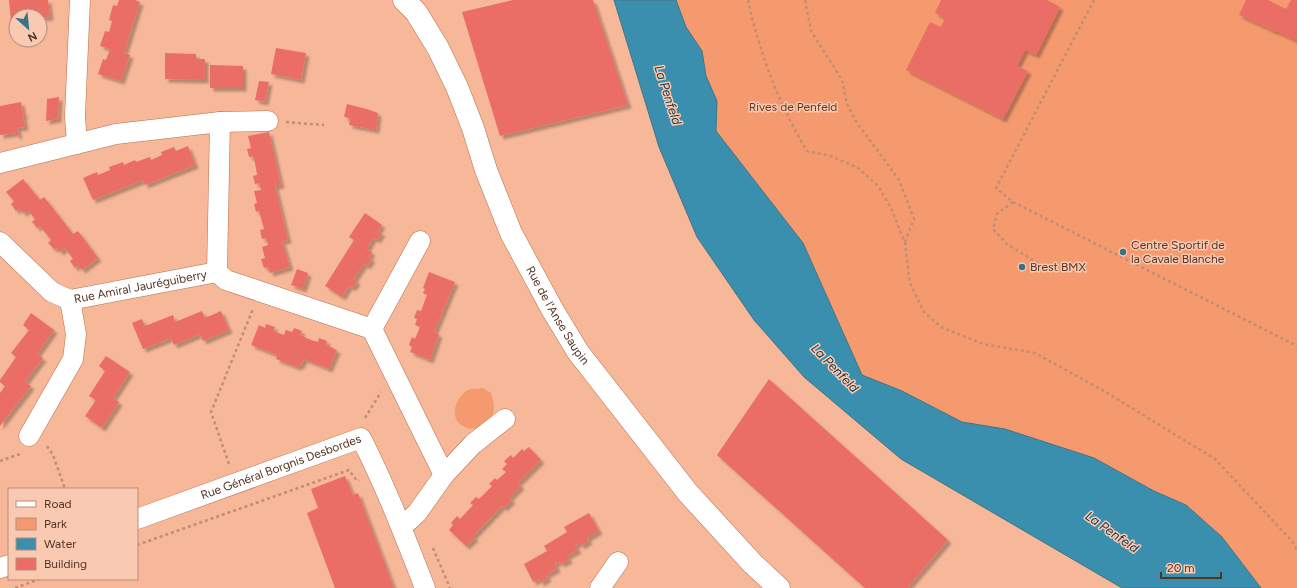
<svg xmlns="http://www.w3.org/2000/svg" width="1297" height="588" font-family="Figtree,sans-serif">
<style>
.green{fill:#f59a6e}
.water{fill:#3a8fae;stroke:#427485}
.building{fill:#ea6e65;filter:url(#shadow)}
.lines{fill:none;stroke-linecap:round;stroke-linejoin:round}
.minor-casing{stroke:#b96f4b;stroke-width:21}
.tertiary-casing{stroke:#b96f4b;stroke-width:23}
.path{stroke:#c38d74;stroke-width:2.5;stroke-dasharray:3 3;stroke-linecap:butt}
.minor{stroke:#fff;stroke-width:20}
.tertiary{stroke:#fff;stroke-width:22}
.poi-dot{fill:#37738b;stroke:#fac9b2;stroke-width:1.5}
.labels{text-anchor:middle;dominant-baseline:central;stroke-width:3;stroke-linejoin:round;paint-order:stroke}
.park-label{font-size:12px;fill:#64361f;stroke:#fac9b2}
.poi-label{font-size:12px;fill:#543424;stroke:#fac9b2;text-anchor:start}
.street-label{font-size:12px;fill:#543424;stroke:#fac9b2}
.water-label{font-size:13px;font-style:italic;fill:#213b46;stroke:#fac9b2}
</style>
<defs>
<filter id="shadow"><feDropShadow dx="3.5" dy="3.5" stdDeviation="1" flood-color="#0004"/></filter>
</defs>
<rect width="100%" height="100%" fill="#f7b799"/>
<path class="green" d="M676 0H1297V588H1261L1222 537 1186 505 1154 491 1094 458 1005 429 962 422 902 391 862 375 803 243 716 131 717 101 706 76 702 51 686 27Z
M483 388 491 393C492 397 494 403 494 408 494 423 472 436 460 424 449 414 457 396 468 390 472 388 479 389 483 388Z"/>
<path class="water" d="M614 0H676L686 27 702 51 706 76 717 101 716 131 803 243 862 375 902 391 962 422 1005 429 1094 458 1154 491 1186 505 1222 537 1261 588H1122L901 459 804 377 754 320 697 237 659 147Z"/>
<path class="building" d="M9 0H48L50 17 40 18V16H16V21L11 22Z
M119 0H135L140 2 124 53 130 55 121 81 98 74 103 59 106 60 110 49 100 46 105 31 109 32 112 21 109 20 113 5 117 6Z
M513 0H593L628 105 500 136 462 12Z
M941 0H1047L1060 7 1036 55 1025 50 1017 66 1028 71 1003 119 906 70 930 22 941 27 945 18 935 13Z
M1246 0H1268L1286 9 1291 0H1297V41L1276 31V32L1239 15Z
M276 48 306 53 301 80 271 74Z
M165 53 196 54V59H205V80L165 79Z
M210 65 243 66V88H210Z
M259 81 269 82 265 102 255 100Z
M59 97 58 119 46 121 47 99Z
M21 102 23 114 25 113V115H23L25 127 17 128 19 135 16 136V133L0 135V106Z
M347 104 367 109 378 113 376 130 349 125 350 118 344 117Z
M269 132 281 185 275 186 288 240 282 241 290 267 270 273 268 267 264 268 261 259 265 258 262 247 268 245 266 238 262 239 260 230 264 229 259 211 256 212 254 204 257 203 254 191 261 190 259 183 255 184 253 176 257 175 255 163 253 156 249 157 247 149 251 148 248 136Z
M188 146 195 165 145 185 143 180 93 200 83 178 97 172 98 175 110 170 109 167 123 162 124 165 135 160 136 162 150 157 151 160 162 155 161 152 174 147 176 151Z
M23 179 40 200 44 197 73 234 78 231 98 258 82 270 78 265 75 268 70 261 73 259 65 248 60 252 57 248 54 249 48 243 51 240 40 226 37 228 32 222 35 219 28 210 23 213 19 208 16 211 11 204 14 201 6 192Z
M365 213 382 225 378 231 382 233 377 240 373 238 367 249 372 252 369 257 372 259 367 266 364 264 354 279 357 282 352 288 349 286 342 297 325 286 354 240 349 237Z
M297 269 308 273 303 289 291 285Z
M429 272 455 282 434 332 439 334 430 360 410 352 412 347 409 345 412 337 415 339 420 327 415 325 417 319 414 318 417 310 421 311 427 295 423 293 425 289 423 288Z
M202 311 205 318 221 311 229 330 203 341 200 334 174 345 171 338 143 349 132 323 142 319 145 326 173 315 175 322Z
M31 313 54 330 37 354 43 358 25 382 31 386 0 426V393L5 386 0 382V380L16 357 11 353 29 330 23 325Z
M266 324 275 327 273 331 284 335 286 330 292 332 294 328 302 331 300 335 311 340 318 342 319 338 327 341 326 345 337 350 329 369 304 359 301 365 297 367 276 359 279 350 277 355 251 345 259 325 265 328Z
M106 356 130 372 113 398 119 402 102 428 85 416 96 400 89 396 105 371 99 366Z
M769 379 948 540 907 588H865L717 455Z
M529 447 541 460 518 483 521 486 509 498 512 500 504 508 502 506 473 536 475 538 466 546 449 530 453 525 451 523 457 516 460 519 473 505 470 503 476 497 479 499 492 486 489 484 495 478 497 480 506 472 502 469 507 464 504 461 511 455 513 458 522 449 524 451Z
M345 476 353 495 358 493 394 588H335L307 513 318 508 311 489Z
M589 513 599 531 587 538 589 541 581 546 580 543 575 545 578 550 567 556 569 560 561 564 559 561 555 564 557 569 546 575 548 578 541 583 539 579 533 582 524 564 547 551 544 546 567 532 564 527Z"/>
<g class="lines">
<g class="minor-casing">
<g id="minor">
<path d="M220 122 268 121"/>
<path d="M77 144 75 116 80 0"/>
<path d="M0 163 116 134 220 122 217 272"/>
<path d="M0 242 52 292 70 300"/>
<path d="M372 329 420 241"/>
<path id="s1" d="M29 436 73 359 76 334 70 300 217 272 226 280 372 329 444 475 417 513 402 527"/>
<path d="M444 475 473 444 505 419"/>
<path id="s2" d="M137 519 361 438C386 487 405 537 425 588"/>
<path d="M0 568 9 565"/>
<path d="M600 588 618 562"/>
</g>
</g>
<g class="tertiary-casing">
<g id="tertiary">
<path id="s3" d="M404 0 416 12 438 48 457 87 473 128 486 170 511 233 552 309 578 352 688 493 753 564 779 588"/>
</g>
</g>
<path class="path" d="M748 0C759 52 779 105 807 151L831 156 858 168 878 186 891 208 905 243 910 283 924 312 941 327 983 344 1035 353 1104 391 1215 459 1292 541 1297 550
M805 0 811 31 842 80 847 104 857 123 899 180 914 219 905 242
M1094 0 996 188 1013 202 1297 346
M286 122 324 125
M1013 202 997 214 993 229 1007 244 1039 264
M365 418 381 392
M47 446 53 455 65 489
M0 461 20 454
M229 464 211 412 253 309
M137 545 349 470 357 481 359 480
M433 548 450 588
M15 588 40 579"/>
<use href="#minor" class="minor"/>
<use href="#tertiary" class="tertiary"/>
</g>
<g class="poi-dot">
<circle cx="1123" cy="252" r="4"/>
<circle cx="1022" cy="267" r="4"/>
</g>
<g class="labels">
<g class="park-label">
<text x="793" y="107">Rives de Penfeld</text>
</g>
<g class="poi-label">
<text x="1131" y="245">Centre Sportif de<tspan x="1131" dy="14">la Cavale Blanche</tspan></text>
<text x="1030" y="267">Brest BMX</text>
</g>
<g class="street-label">
<text stroke="none"><textPath href="#s1" startOffset="220">Rue Amiral Jauréguiberry</textPath></text>
<text stroke="none"><textPath href="#s3" startOffset="353">Rue de l'Anse Saupin</textPath></text>
<text stroke="none"><textPath href="#s2" startOffset="153">Rue Général Borgnis Desbordes</textPath></text>
</g>
<g class="water-label">
<text transform="translate(668 95) rotate(72)">La Penfeld</text>
<text transform="translate(835 368) rotate(46)">La Penfeld</text>
<text transform="translate(1112 532) rotate(35)">La Penfeld</text>
</g>
</g>
<rect x="8" y="488" width="130" height="92" fill="#fac9b2" stroke="#b88d79"/>
<rect x="16" y="501" width="20" height="6" fill="#ffffff" stroke="#b88d79"/>
<text x="44" y="508" font-size="12" fill="#543424">Road</text>
<rect x="16" y="518" width="20" height="12" fill="#f59a6e" stroke="#b88d79"/>
<text x="44" y="528" font-size="12" fill="#543424">Park</text>
<rect x="16" y="538" width="20" height="12" fill="#3a8fae" stroke="#b88d79"/>
<text x="44" y="548" font-size="12" fill="#543424">Water</text>
<rect x="16" y="558" width="20" height="12" fill="#ea6e65" stroke="#b88d79"/>
<text x="44" y="568" font-size="12" fill="#543424">Building</text>
<g transform="translate(28 28) rotate(153)"><circle r="19" fill="#fac9b2" stroke="#b88d79"/>
<path d="M0-3L7 15L0 10L-7 15Z" fill="#37738b"/>
<text y="-6" font-size="11" font-weight="bold" text-anchor="middle" fill="#543424">N</text>
</g>
<path d="M1161 572v6h60v-6" fill="none" stroke="#543424" stroke-width="2"/>
<text x="1167" y="572" font-size="12" fill="#543424" stroke="#fac9b2" stroke-width="3" paint-order="stroke">20 m</text>
</svg>
